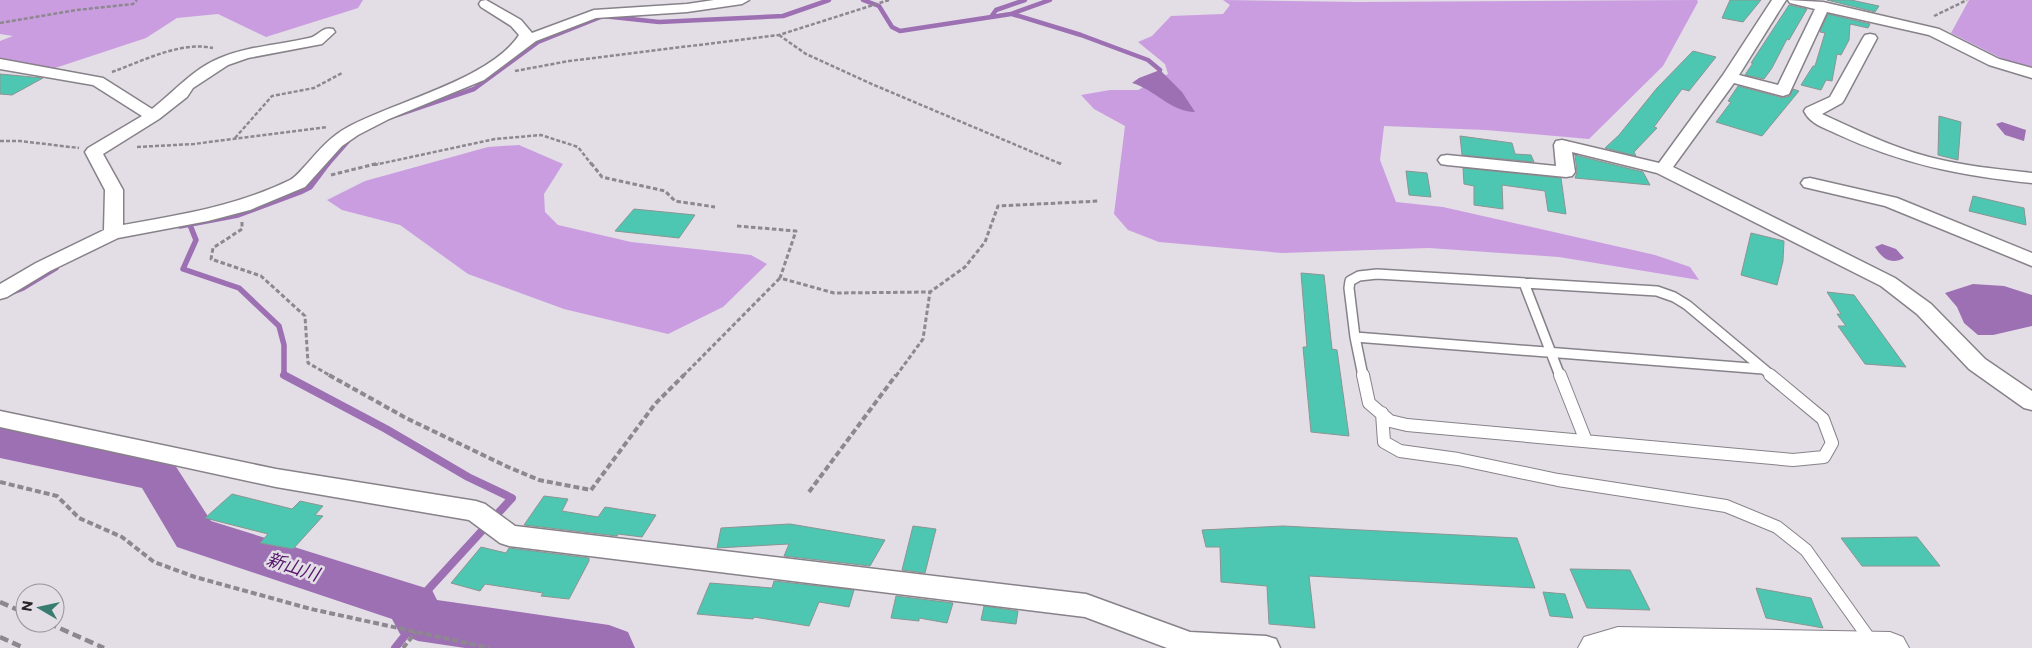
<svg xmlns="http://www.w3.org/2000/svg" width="2032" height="648" font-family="Commissioner,'Noto Sans JP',sans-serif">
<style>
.green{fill:#ca9de0}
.water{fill:#9d6fb3}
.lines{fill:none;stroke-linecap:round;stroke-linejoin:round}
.stream-far2{stroke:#9d6fb3;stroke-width:4.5}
.stream-far1{stroke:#9d6fb3;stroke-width:5.5}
.stream{stroke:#9d6fb3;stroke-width:8}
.river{fill:#9d6fb3;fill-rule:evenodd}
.building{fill:#4ec7b2;stroke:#8a9592}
.lane-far1-casing{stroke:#878289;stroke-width:12}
.lane-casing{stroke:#878289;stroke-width:14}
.street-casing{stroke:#878289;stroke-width:3}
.highway-casing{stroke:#878289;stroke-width:2}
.path-far2{stroke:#8d888f;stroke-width:2.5;stroke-dasharray:4 2;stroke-linecap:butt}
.path-far1{stroke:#8d888f;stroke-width:3;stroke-dasharray:4.5 2.5;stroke-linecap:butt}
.path{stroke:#8d888f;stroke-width:4;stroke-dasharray:6 3;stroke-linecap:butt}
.lane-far1{stroke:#fff;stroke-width:9}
.lane{stroke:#fff;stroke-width:12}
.street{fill:#fff;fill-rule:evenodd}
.highway{fill:#fff;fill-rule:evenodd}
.rail{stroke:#8b878e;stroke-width:4.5;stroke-dasharray:9 4.5;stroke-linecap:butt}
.labels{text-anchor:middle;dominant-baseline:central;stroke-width:5;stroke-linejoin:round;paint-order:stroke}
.near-water-label{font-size:18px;font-style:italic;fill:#53166a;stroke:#e3dde6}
</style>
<rect width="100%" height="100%" fill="#e3dde6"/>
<path class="green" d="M0 0H363L358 8 266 37 218 14 177 18 146 38 46 71 0 61V41L13 36 0 34Z
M1223 0 1358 2 1697 0 1698 2 1663 66 1589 139 1486 130 1384 126 1380 160 1396 202 1443 207 1655 255 1690 267 1699 280 1559 257 1429 248 1282 253 1159 242 1128 230 1114 214 1125 126 1094 109 1081 95 1110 90H1138L1168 74 1165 64 1138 42 1152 36 1171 16 1223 14 1230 5Z
M1969 0H2032V69L2007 61 1951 33Z
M519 145 563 164 544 194 545 212 558 225 631 242 751 255 767 264 723 307 668 334 564 309 468 274 400 225 342 210 327 200 365 181 488 147Z"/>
<path class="water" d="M1160 70 1182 92 1195 112C1171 112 1154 89 1132 83L1139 78Z
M2002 122 2026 130 2024 141 2005 135 1996 124Z
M1882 244 1896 249 1904 258C1892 265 1882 259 1875 247Z
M1973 284 2004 286 2032 295V326L1993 335H1978L1964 323 1957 307 1945 293Z"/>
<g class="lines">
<path class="stream-far2" d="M863 0 879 6 892 27 900 31 1011 14 1050 0
M1012 14 1081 35 1148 60 1160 70
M991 17 996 10 1025 0
M397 115 474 89 538 42 603 16 659 22 783 16 829 0
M327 165 349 140"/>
<path class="stream-far1" d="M190 225 196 240 183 269 239 288 279 326 284 345V375L286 376
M180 226 238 215 300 192 310 187 328 163
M0 297 23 288 56 268"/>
<path class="stream" d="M284 375 386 429 468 477 512 498 414 605
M395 648 418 619"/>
<path class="river" d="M0 426 157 457 173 462 211 521 432 590 437 600 609 625 628 632 635 648H465L418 641 400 634 392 619 177 547 142 488 0 458Z"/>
</g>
<path class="building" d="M1730 0H1761L1743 22 1722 18Z
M1827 0H1851L1879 6 1875 12Z
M1789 5 1807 9 1789 40 1787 39 1772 68 1764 79 1745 75 1753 63H1751Z
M1828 14 1870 24 1868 28 1850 24 1849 40 1841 55 1837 54 1832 81 1826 80 1821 90 1801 85 1813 66H1815L1825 33 1820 32 1821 29Z
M1693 51 1716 57 1689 91 1682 89 1654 127 1657 128 1634 152 1636 156 1605 148 1619 135 1657 88Z
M0 74 43 78 12 95 0 94Z
M1738 86 1783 98 1790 96 1793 89 1799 91 1762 136 1716 122 1731 102 1728 101Z
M1939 116 1961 122 1958 160 1938 155Z
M1460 136 1512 143 1515 154 1531 155 1534 162 1462 155Z
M1575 155 1643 172 1650 185 1575 178 1577 172Z
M1463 168 1561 178 1566 214 1548 211 1545 191 1502 185 1503 209 1474 205V186L1464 184Z
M1406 171 1427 173 1431 197 1409 195Z
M1973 196 2024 208 2026 225 1969 211Z
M634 209 695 215 679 238 615 231Z
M1751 233 1784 241 1783 261 1777 285 1741 275Z
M1301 273 1324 275 1332 349 1337 350 1349 436 1311 432 1303 347H1307Z
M1827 292 1854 295 1906 367 1865 364 1838 326H1846L1837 314H1841Z
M232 494 292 509 300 501 323 506 315 515 323 516 293 549 260 543 268 534 205 518Z
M544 496 568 499 562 511 598 517 605 507 656 515 642 537 618 534 617 536 524 525Z
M789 524H790L885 540 870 566 784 556 789 544 717 548 721 528Z
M913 526 936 529 925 573 902 570Z
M1283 526 1517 538 1535 588 1309 576 1315 628 1269 624 1267 586 1221 582 1220 547H1206L1202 530Z
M1917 537 1940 566H1862L1841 538Z
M481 547 506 553 509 548 589 558V561L569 599 541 596 543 593 485 584 480 591 451 583Z
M1570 569 1630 570 1650 610 1587 608Z
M774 581 854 590 849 607 819 602 809 626 754 617 753 619 697 614 710 583 772 588Z
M1756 588 1811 598 1823 628 1766 618Z
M1543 592 1565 594 1573 618 1550 616Z
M896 596 953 603 947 623 919 618V621L891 618Z
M984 606 1018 611 1016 624 981 620Z"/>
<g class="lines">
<g class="lane-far1-casing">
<path id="lane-far1" d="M1524 283 1560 376
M1355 337 1763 369
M1363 376 1355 337 1349 288 1350 281 1359 276 1377 274 1657 291 1674 297 1687 305 1772 376"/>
</g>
<g class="lane-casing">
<path id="lane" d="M1363 375 1369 403 1390 421 1407 425 1793 460 1824 457 1832 443 1823 419 1770 375
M1560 375 1586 441
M1382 413 1384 442 1400 451 1458 459 1558 480 1726 506 1777 527 1806 550 1871 641"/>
</g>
<g class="street-casing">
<path id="street" d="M486 0 521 20 532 33 594 10 687 4 714 0H749L742 4 687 12 596 18 536 41 484 80 389 119 358 135 342 146 305 187 250 210 208 221 118 238 50 271 7 297 0 299V284L36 263 104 230 105 190 85 152 88 148 142 116 93 85 0 69V59L103 78 152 109C175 91 193 69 220 58 248 46 279 45 309 38 319 36 322 26 333 29L335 32 322 44 248 58 228 65 193 88 187 97 159 119 103 154 123 190V225C180 215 237 206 290 180 296 177 301 170 306 165 319 150 331 136 348 127 396 101 491 79 519 35L511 26 481 7 479 4 481 1Z
M1772 0H1786L1739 75 1778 85 1815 9 1790 3 1788 0 1823 2 1939 29 1999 59 2032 68V78L1989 65 1929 35 1827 12 1789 94 1783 96 1734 83 1673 167 1895 278 1931 304 1985 359 2032 391V410L2024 408 1969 369 1917 314 1881 286 1657 173 1572 152 1575 172 1572 176 1566 177 1447 165 1441 164 1438 160 1441 156 1447 155 1556 166 1554 145 1556 141 1562 140 1659 163 1723 75Z
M1870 34 1875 35 1877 38 1844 100 1842 103 1822 114C1857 130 1891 147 1929 157 1963 166 1997 169 2032 173V183C1961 176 1902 164 1837 134 1825 128 1810 124 1804 111L1806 108 1830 97 1863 38 1865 35Z
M1810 178 1897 198 2032 253V266L1885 206 1804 187 1801 183 1804 179Z
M0 411 276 469 476 501 485 504 515 526 1086 594 1190 632 1266 636 1276 639 1280 648H1167L1085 617 509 546 500 543 469 520 276 487 0 427Z"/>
</g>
<g class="highway-casing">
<path id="highway" d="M1618 627 1890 632 1903 637 1909 648H1578L1584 637Z"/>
</g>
<path class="path-far2" d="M1934 16 1967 0
M0 23 77 10 133 4 137 0
M779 35 806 54 874 85 1061 164
M515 71 569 61 779 35 889 0
M112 72C143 61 180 41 213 48
M235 138 272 96 314 88 342 73
M0 141H20L79 148
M137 147 194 144 327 127
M374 165 495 139 541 135 578 147 592 165"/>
<path class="path-far1" d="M591 163 602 177 665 191 675 201 715 207
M1059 163 1061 164
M331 175 379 163
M242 222V229L213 248 211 259 261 276 305 316 308 363 331 376
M737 226 796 231 780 278 834 293 930 292 965 267 985 242 998 206 1099 201
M683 376 780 278
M896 376 923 339 930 292"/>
<path class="path" d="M329 375 406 418 508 467 539 480 591 490 655 404 684 375
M0 482 57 496 79 518 122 537 154 562 195 577 311 609 490 648
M809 492 896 375
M403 648 416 632"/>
<use href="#lane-far1" class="lane-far1"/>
<use href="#lane" class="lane"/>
<use href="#street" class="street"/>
<use href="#highway" class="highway"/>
<path class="rail" d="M0 602 25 613
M48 623 104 648
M0 637 24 648"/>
</g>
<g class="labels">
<g class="near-water-label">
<text transform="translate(293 566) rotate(18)">新山川</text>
</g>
</g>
<g transform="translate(40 608) rotate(279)"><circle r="24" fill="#e3dde6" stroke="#97939a"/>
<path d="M0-4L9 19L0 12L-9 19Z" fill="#387c6f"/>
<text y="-8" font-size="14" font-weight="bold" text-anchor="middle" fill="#262427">N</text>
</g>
</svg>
